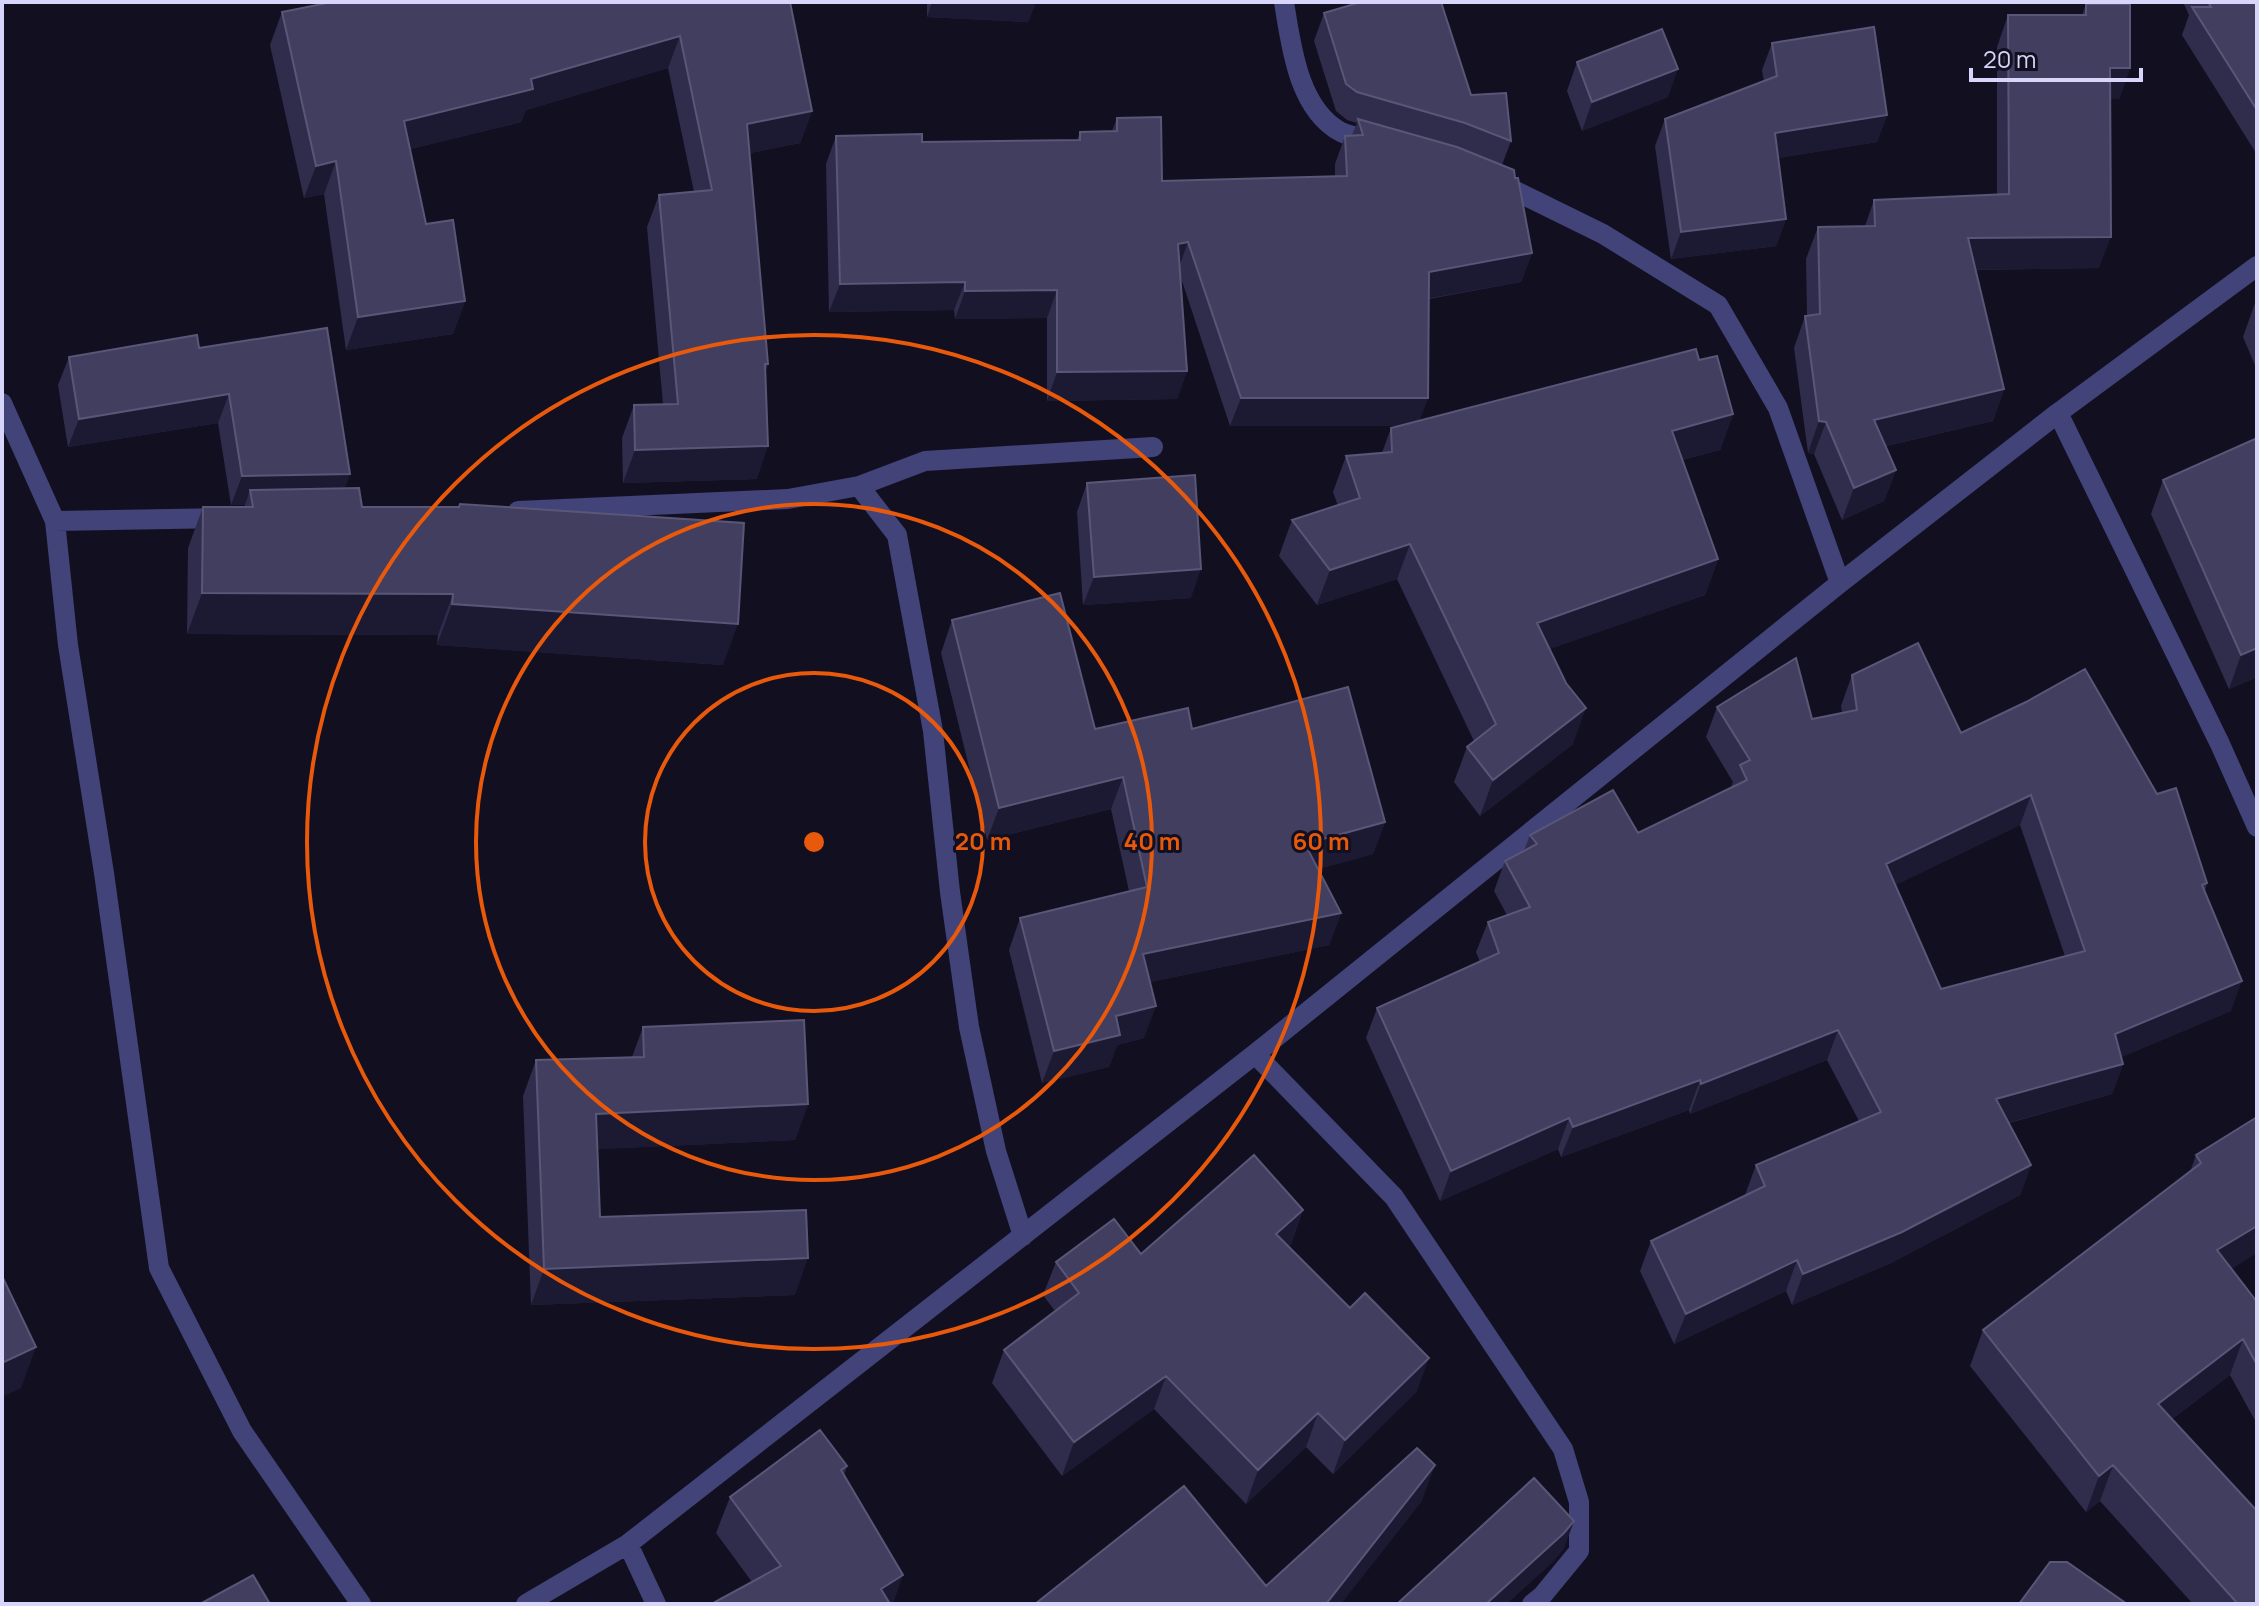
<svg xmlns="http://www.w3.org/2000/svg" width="2259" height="1606" font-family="Manrope,sans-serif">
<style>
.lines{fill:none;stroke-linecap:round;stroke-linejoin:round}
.minor{stroke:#414379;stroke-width:20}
.wall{fill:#302c4c;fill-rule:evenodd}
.shaded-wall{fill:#1c1933}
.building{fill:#423e5f;stroke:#595677;stroke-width:2;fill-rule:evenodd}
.ring{fill:none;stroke:#e8590c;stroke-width:4}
.centre{fill:#e8590c;stroke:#121020;stroke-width:4}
.ring-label{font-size:24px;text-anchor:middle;font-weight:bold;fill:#e8590c;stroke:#121020;stroke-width:6;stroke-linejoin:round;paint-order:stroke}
</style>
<rect width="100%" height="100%" fill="#121020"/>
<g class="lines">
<path class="minor" d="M1284 2C1291 45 1298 109 1341 132 1351 137 1366 138 1378 141
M1495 181 1603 234 1718 305 1778 408 1840 583
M2 403 55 521 68 645 104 873 159 1268 242 1431 361 1604
M2058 413 2220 744 2257 827
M859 486 897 535 933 731 950 892 969 1027 996 1151 1023 1236
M518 511 788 499 859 486 925 461 1153 447
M55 521 226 518
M1255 1054 1394 1197 1563 1449 1579 1502V1551L1542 1596 1532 1604
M628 1544 656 1604
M526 1604 628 1544 1255 1054 1840 583 2058 413 2257 266"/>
</g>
<path class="wall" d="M790 2 812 111 800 143 750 153 768 364 765 373 757 479 623 483 622 438 634 405 663 404 647 227 659 195 694 192 668 68 526 110 521 122 410 149 426 224 465 301 453 334 346 350 324 194 304 198 270 45 282 12Z
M927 2H1036L1028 22 927 17Z
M2183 2H2257L2256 153 2182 35 2189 15Z
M2086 4 2130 68 2119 99H2110L2099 268 1976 270 2004 389 1993 421 1886 446 1896 470 1884 501 1842 520 1814 454 1808 453 1794 348 1805 316H1807L1806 259 1818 227 1865 226 1874 200 1997 195V47L2008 15H2082Z
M1324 13 1471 95 1511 141 1502 165 1515 178 1532 253 1521 282 1429 299 1420 421 1699 360 1733 414 1720 450 1682 460 1718 559 1705 595 1549 649 1573 744 1480 816 1454 782 1467 747 1474 741 1397 579 1317 605 1279 556 1292 520 1338 506 1333 492 1346 456 1382 453 1391 428 1399 426H1230L1181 278 1187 371 1177 399 1047 401V318L955 319 954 310 829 312 826 164 836 136 922 142 1077 140 1080 132 1112 131 1117 118 1162 181 1335 176V164L1345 136 1352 135 1357 123 1347 120 1336 111 1314 41Z
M1772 43 1887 115 1877 142 1778 158 1786 219 1776 246 1671 259 1655 146 1665 119 1764 82 1762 70Z
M1577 62 1668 97 1582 131 1567 91Z
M2257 302V370L2243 337 2255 303Z
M199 348 345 488 362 507H459L460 504 723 665 437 645 438 635 187 634 188 548 203 507H244L245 505H231L218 423 68 447 58 385 69 357Z
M2257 438V677L2229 689 2151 514 2163 480Z
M1087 483 1191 598 1083 605 1077 512Z
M952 620 1095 729H1192L1385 822 1373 854 1318 869 1341 913 1329 945 1150 982 1144 1038 1117 1045 1109 1067 1042 1083 1009 950 1020 918 1129 891 1111 809 987 840 941 653Z
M1852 675 1961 733 2207 883 2205 891 2231 1011 2121 1057 2123 1064 2112 1094 2009 1123 2031 1165 2020 1195 1891 1263 1792 1305 1786 1291 1674 1344 1640 1271 1651 1241 1745 1195 1756 1165 1859 1121 1827 1060 1690 1114 1689 1110 1561 1157 1558 1149 1440 1201 1366 1038 1377 1008 1480 962 1476 952 1488 922 1507 915 1494 891 1505 861 1524 851 1530 835 1638 833 1731 787 1733 782 1706 737 1717 707 1812 719 1842 713 1841 706ZM2020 825 2065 956 1941 989 1895 885Z
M643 1027 808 1104 795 1140 597 1149 600 1217 795 1295 531 1305 523 1096 536 1060 632 1057Z
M2257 1117 2232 1269 2257 1302V1424L2230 1375 2172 1419 2257 1604H2193L2100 1501 2086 1512 1970 1366 1983 1330 2190 1172 2196 1155Z
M1303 1210 1291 1244 1288 1246 1417 1391 1333 1474 1306 1447 1246 1504 1154 1409 1062 1476 992 1383 1004 1350 1055 1311 1043 1295 1056 1262 1141 1254Z
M847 1466 844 1475 893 1604H714L715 1602 752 1582 716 1533 730 1497Z"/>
<path class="shaded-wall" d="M932 2H1036L1028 22 927 17Z
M680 36 668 68 526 110 521 122 392 153 404 121 531 79Z
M2110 68H2130L2119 99H2098Z
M1678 69 1668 97 1582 131 1592 102Z
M812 111 800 143 735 156 747 124Z
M1887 115 1877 142 1766 160 1775 133Z
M336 161 324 194 304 198 316 166Z
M1786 219 1776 246 1671 259 1681 232Z
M2111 237 2099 268 1957 270 1968 238Z
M1188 242 1178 270V244Z
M1532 253 1521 282 1419 300 1429 272Z
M965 282 954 310 829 312 840 284Z
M1057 290 1047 318 955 319 965 291Z
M465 301 453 334 346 350 358 317Z
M1187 371 1177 399 1047 401 1057 372Z
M2004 389 1993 421 1863 451 1874 420Z
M229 394 218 423 68 447 79 419Z
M1241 398H1428L1418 426H1230Z
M1733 414 1720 450 1659 466 1672 431Z
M1819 421 1826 422 1814 454 1808 453Z
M768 446 757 479 623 483 635 450Z
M1896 470 1884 501 1842 520 1854 488Z
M350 474 340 503 250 490 245 505H231L242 476Z
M1410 544 1397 579 1317 605 1330 570Z
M1718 559 1705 595 1524 658 1537 623Z
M1201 569 1191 598 1083 605 1094 577Z
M202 593 453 594 438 635 187 634Z
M452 604 738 624 723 665 437 645Z
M2257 648V677L2229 689 2241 655Z
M1586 708 1573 744 1480 816 1493 780Z
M1123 777 1111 809 987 840 999 808Z
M2031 795 2020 825 1875 895 1886 864Z
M1385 822 1373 854 1294 876 1305 844Z
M1341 913 1329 945 1131 986 1143 954Z
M2242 981 2231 1011 2104 1064 2115 1034Z
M1156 1006 1144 1038 1117 1045 1109 1067 1042 1083 1054 1051 1116 1016Z
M1838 1030 1827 1060 1690 1114 1701 1084Z
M2123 1064 2112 1094 1985 1129 1996 1099Z
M1700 1080 1689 1110 1561 1157 1573 1127Z
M808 1104 795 1140 583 1150 596 1114Z
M1569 1118 1558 1149 1440 1201 1451 1171Z
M2031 1165 2020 1195 1891 1263 1792 1305 1803 1274Z
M1303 1210 1291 1244 1264 1267 1276 1234Z
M2257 1226V1253L2205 1286 2217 1250Z
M808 1258 795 1295 531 1305 544 1269Z
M1797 1260 1786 1291 1674 1344 1686 1314Z
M2243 1339 2230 1375 2145 1439 2158 1404Z
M36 1347 21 1388 2 1397V1363Z
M1429 1358 1417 1391 1333 1474 1345 1440Z
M1166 1376 1154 1409 1062 1476 1074 1442Z
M1318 1413 1306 1447 1246 1504 1258 1470Z
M1435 1465 1422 1501 1341 1604H1326Z
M2113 1465 2100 1501 2086 1512 2099 1476Z
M1574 1521 1564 1549 1554 1561 1507 1604H1486Z
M903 1575 893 1604H876L881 1589Z"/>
<path class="building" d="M332 2H790L812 111 747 124 768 364H765L768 446 635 450 634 405 678 404 659 195 712 190 680 36 531 79 533 89 404 121 426 224 453 220 465 301 358 317 336 161 316 166 282 12Z
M1361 2H1441L1471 95 1506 93 1511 141 1465 123 1357 92 1346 84 1324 13Z
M2208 2H2257V110L2192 7H2211Z
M2086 4H2130V68H2110L2111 237 1968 238 2004 389 1874 420 1896 470 1854 488 1826 422 1819 421 1805 316 1820 314 1818 227 1875 226 1874 200 2009 194 2008 15H2086Z
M1874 27 1887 115 1775 133 1786 219 1681 232 1665 119 1777 76 1772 43Z
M1662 29 1678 69 1592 102 1577 62Z
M1161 117 1162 181 1347 176 1345 136 1363 135 1358 119 1457 147 1514 170 1515 178H1518L1532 253 1429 272 1428 398H1241L1188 242 1178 244 1187 371 1057 372V290L965 291V282L840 284 836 136 922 134V142L1080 140V132L1117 131V118Z
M327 328 350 474 242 476 229 394 79 419 69 357 197 335 199 348Z
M1696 349 1699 360 1717 356 1733 414 1672 431 1718 559 1537 623 1566 683 1586 708 1493 780 1467 747 1496 724 1410 544 1330 570 1292 520 1360 498 1346 456 1392 452 1391 428Z
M2257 438V648L2241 655 2163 480Z
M1195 475 1201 569 1094 577 1087 483Z
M359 488 362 507H459L460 504 744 523 738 624 452 604 453 594 202 593 203 507H253L250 490Z
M1060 593 1095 729 1188 708 1192 729 1348 687 1385 822 1305 844 1341 913 1143 954 1156 1006 1116 1016 1120 1035 1054 1051 1020 918 1147 887 1123 777 999 808 952 620Z
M1918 643 1961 733 2026 702 2085 669 2157 794 2176 788 2207 883 2202 885 2242 981 2115 1034 2123 1064 1996 1099 2031 1165 1902 1232 1803 1274 1797 1260 1686 1314 1651 1241 1765 1186 1756 1165 1881 1112 1838 1030 1701 1084 1700 1080 1573 1127 1569 1118 1451 1171 1377 1008 1499 953 1488 922 1530 907 1505 861 1537 844 1530 835 1613 790 1638 833 1747 780 1740 765 1750 760 1717 707 1796 658 1812 719 1857 710 1852 675ZM2031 795 2085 951 1941 989 1886 864Z
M804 1020 808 1104 596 1114 600 1217 806 1210 808 1258 544 1269 536 1060 644 1057 643 1027Z
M2257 1117V1226L2217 1250 2257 1302V1365L2243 1339 2158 1404 2257 1511V1604H2238L2113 1465 2099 1476 1983 1330 2201 1163 2196 1155Z
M1254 1155 1303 1210 1276 1234 1350 1308 1365 1293 1429 1358 1345 1440 1318 1413 1258 1470 1166 1376 1074 1442 1004 1350 1079 1293 1056 1262 1114 1219 1141 1254Z
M2 1276 36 1347 2 1363Z
M820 1430 847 1466 841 1470 903 1575 881 1589 890 1604H716L715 1602 781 1566 730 1497Z
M1417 1448 1435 1465 1326 1604H1035L1184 1486 1266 1586Z
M1534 1478 1574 1521 1564 1533 1486 1604H1397Z
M2050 1562H2067L2127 1604H2019Z
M253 1575 270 1604H200Z"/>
<g class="ring">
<circle cx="814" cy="842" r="169"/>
<circle cx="814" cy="842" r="338"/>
<circle cx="814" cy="842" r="507"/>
</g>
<circle cx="814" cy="842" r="12" class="centre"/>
<g class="ring-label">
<text x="983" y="850">20 m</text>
<text x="1152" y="850">40 m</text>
<text x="1321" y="850">60 m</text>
</g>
<rect width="2259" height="1606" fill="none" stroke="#d7d5f9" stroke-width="8"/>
<path d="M1971 68v12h170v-12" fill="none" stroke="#d7d5f9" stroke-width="4"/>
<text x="1983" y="68" font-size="24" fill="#d7d5f9" stroke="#121020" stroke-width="6" paint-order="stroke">20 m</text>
</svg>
